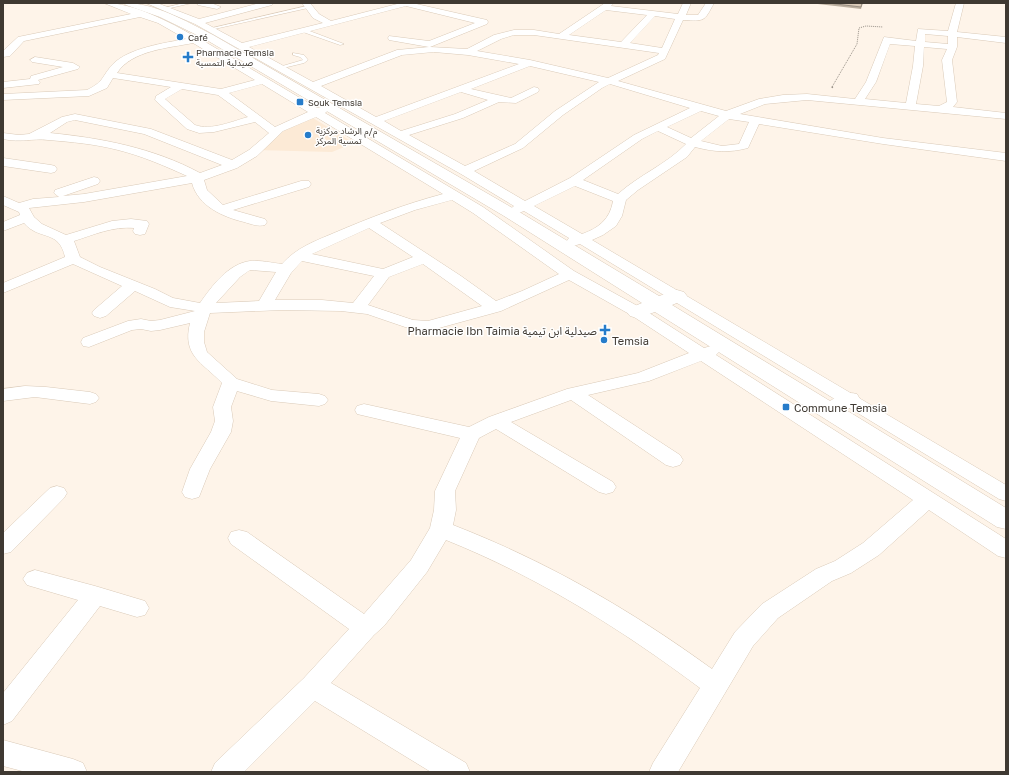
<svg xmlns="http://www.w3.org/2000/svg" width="1009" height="775" font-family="'Golos Text','Noto Sans Arabic',sans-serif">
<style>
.built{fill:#fcead6}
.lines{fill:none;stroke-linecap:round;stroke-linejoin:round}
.service-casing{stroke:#dacab8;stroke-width:1}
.minor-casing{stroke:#dacab8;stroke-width:1}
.secondary-casing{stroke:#dacab8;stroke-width:1}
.path-far1{stroke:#989188;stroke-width:1;stroke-dasharray:1 1;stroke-linecap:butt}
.path{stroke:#989188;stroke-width:1.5;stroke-dasharray:1.5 1.5;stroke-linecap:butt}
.service{fill:#fff;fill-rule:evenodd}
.minor{fill:#fff;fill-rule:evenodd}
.secondary{fill:#fff;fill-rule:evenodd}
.wall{fill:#bcaf9f}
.building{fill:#dbcbb9;stroke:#998e82}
.poi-dot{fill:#267cca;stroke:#fff;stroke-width:1.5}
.labels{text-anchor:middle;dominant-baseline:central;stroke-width:3;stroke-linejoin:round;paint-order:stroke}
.far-poi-label{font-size:9px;fill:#3f3932;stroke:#fff;text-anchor:start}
.poi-label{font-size:11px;fill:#3f3932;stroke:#fff;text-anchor:start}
</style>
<rect width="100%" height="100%" fill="#fef4e9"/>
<path class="built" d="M313 118 354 143 332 152 256 150 281 128Z"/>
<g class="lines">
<g class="service-casing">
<path id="service" d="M184 3H192L166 9 164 8Z
M307 6 308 8 210 30 208 29Z
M303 30H307L344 44 340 45 303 32Z
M293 53 304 55 308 60 304 63 279 69V67L303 60 300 57 293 55Z"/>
</g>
<g class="minor-casing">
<path id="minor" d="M104 3C135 3 169 22 196 37H201L202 40 317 108 325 106 329 107 330 109 325 113 483 207 574 271 643 309 704 348 711 346 717 347 720 351 716 355 1006 539V558L998 556 929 510 879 555 851 573 832 581 778 618 753 646 678 772H649L653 763 700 688C621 629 538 577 446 540L427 572 384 626 374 635 331 683 466 763 470 772H431L315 701 244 772H211L215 763 304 678 349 629 231 544 228 538 231 532 239 530 247 532 364 614 411 560 430 528 434 510 435 491 460 438 357 414 355 410 357 406 364 404 469 427 489 417 567 389 638 373 689 353 631 315 569 280 501 311 428 331 405 327 367 314 341 311 282 310 210 313 204 332V342L207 352 237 379 272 390 319 394 325 396 328 400 325 404 319 406 271 401 237 391 231 407 233 421 231 432 210 469 199 497 192 499 185 497 182 492 190 469 211 432 215 421 213 407 222 383C202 362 182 356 190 323L160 330 151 331 141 329 132 330 89 347 83 346 81 342 83 338 128 321 141 319 151 321 160 320 195 311 170 307 135 291 106 316 100 318 94 316 92 313 94 310 122 286 73 264 3 293V283L65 257C59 229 39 241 24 223L3 231V222L20 215 19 212 3 205V196L19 203 33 199 59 197 54 193 55 190 94 177 98 178 100 181 98 184 63 196 84 194 187 176C165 166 142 156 118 150 95 144 72 142 48 140 32 138 21 143 3 139V133L19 135 29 134 62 117 75 114 151 129 232 160 249 150 269 133 255 122 214 132 199 133 187 129 155 100 156 96 171 87 113 78 107 88 89 96 3 100V94L87 90C105 81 101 77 113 64 129 48 164 43 186 39L158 23 140 17 24 41 10 56 3 57V51L18 37 131 14ZM193 43 255 80 221 89 117 73C132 50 169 48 193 43ZM262 84 308 112 275 127 229 93ZM182 89 218 95 248 117C233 121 211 131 195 125L165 99ZM316 117 443 194C405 204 369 218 334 233 315 241 296 248 282 264 272 263 261 260 250 261 228 264 212 286 200 303L173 298 155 289 100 267 80 257 74 241C93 235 113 226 134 228L133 231 135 234 140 235 145 234 149 224 147 221 131 219 112 221 66 235 42 224 34 217 29 208 84 202 192 183C198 206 223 217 244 222 251 224 258 227 265 225L267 222 265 219 233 210 309 187 311 184 309 181H301L223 205 207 190 204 180 237 168 257 156 283 131ZM75 120 144 134 222 165 200 173C154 148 101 138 50 133L67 122ZM452 200 473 213 559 274 522 291 496 301 461 276 380 223 415 210ZM369 228 413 257 383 269 312 254ZM302 261 374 276 353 303 322 300H275L291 273ZM423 264 482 306 428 321 413 320 368 305 389 277ZM250 270 276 272 259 301 216 303 240 277ZM701 361 913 500 863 543 835 561 816 569 762 604 735 632 712 669C631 610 546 561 453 525L456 510 455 491 479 438 496 429 599 492 606 494 613 492 616 487 613 482 511 422 571 400 666 465 673 467 680 465 683 460 680 455 588 395 649 381Z
M146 3H157L199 19 260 3H273L272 5 205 23 242 43 323 23 313 18 302 3H310L319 14 331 21 401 3H412L487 20 488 22 487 24 430 47 467 49 494 35 514 30H534L559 34 605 3H614L611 6 678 14 683 3H691L686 15H698L706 3H714C704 22 705 21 683 20L665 59 618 81 726 111 759 99 783 95 807 94 855 99 866 82 884 37 916 41 918 29 948 31 956 3H964L957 32 1006 37V43L957 37V47L952 60 957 102 953 107 1006 113V119L807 100 765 104 740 114 883 138 1006 153V161L883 144 759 124 748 148C729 153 714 152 695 147L687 157 638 190 626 200 622 216 616 226 603 235 592 240 1006 485V501L999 499 580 244 573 246 568 245 566 242 569 238 524 211 516 214 511 213 509 210 514 206 461 174 195 24ZM406 6 475 23 429 41 389 36 388 38 389 40 429 47 397 50 313 82 249 47ZM606 10 647 15 621 42 569 35ZM655 16 675 19 662 48 630 43ZM925 34 948 36V44L925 42ZM514 35H534L659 53 658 55 608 78 530 60 477 51 501 39ZM890 44 915 46 913 66 906 103 865 99 876 82ZM924 47 947 49 942 60 947 102 939 106 916 104 923 66ZM434 52 468 55 519 64 376 117 321 86 402 55ZM530 66 599 82 555 111 515 144 465 166 409 135 463 118 499 102 516 103 538 92 539 90 538 88 534 87 511 98 471 89ZM610 84 690 108 634 135 570 178 525 201 474 171 523 148 563 115 602 88ZM461 92 488 100 455 114 401 131 384 121ZM701 111 719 116 691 138 667 127ZM729 119 749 122 739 144 722 146 701 141ZM658 131 686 144C667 164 639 175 618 194L583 180 642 139ZM575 186 613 201C610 219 599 228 582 234L534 206Z
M197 3H211L221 7 217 9 198 5Z
M35 57 73 63 80 67 78 69 38 80 40 82 39 84 3 88V82L30 79 31 76 63 67 32 62 30 60Z
M3 158 51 165 55 166 57 169 55 172 51 173 3 166Z
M25 386 46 387 90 392 96 394 99 398 96 402 90 404 35 397 3 401V389Z
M57 486 64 488 67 493 64 498 11 552 3 554V533L50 488Z
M35 570 95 586 145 601 149 608 145 615 137 617 100 606 12 721 3 725V693L78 600 27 585 23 579 27 573Z
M3 740 73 759 83 763 87 772H26L3 766Z"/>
</g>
<g class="secondary-casing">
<path id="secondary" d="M124 3C156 3 185 21 213 35L516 210 659 296 677 290 684 292 687 296 684 300 672 305 830 401C840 395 846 391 857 394L860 399 857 404 846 410 1006 508V529L997 527 655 312 637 318 630 316 627 312 630 308 642 303 504 216 205 39 160 17 126 5Z"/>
</g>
<path class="path-far1" d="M832 87 857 44 859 28 866 26 883 27"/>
<path class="path" d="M832 88 833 86"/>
<use href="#service" class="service"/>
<use href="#minor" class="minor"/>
<use href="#secondary" class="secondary"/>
</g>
<path class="wall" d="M809 3H863L861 9Z"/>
<path class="building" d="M828 3H862L861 7Z"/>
<g class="poi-dot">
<circle cx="180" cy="37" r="4"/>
<path d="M186 51h4v4h4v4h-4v4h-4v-4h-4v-4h4z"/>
<rect x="296" y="98" width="8" height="8" rx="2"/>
<circle cx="308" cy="135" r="4"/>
<path d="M603 324h4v4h4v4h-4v4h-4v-4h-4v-4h4z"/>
<circle cx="604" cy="340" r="4"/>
<rect x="782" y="403" width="8" height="8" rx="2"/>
</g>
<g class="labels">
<g class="far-poi-label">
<text x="188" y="37">Café</text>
<text x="196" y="52">Pharmacie Temsia<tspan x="196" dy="10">صيدلية التمسية</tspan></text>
<text x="308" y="102">Souk Temsia</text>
<text x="316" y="130">م/م الرشاد مركزية<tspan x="316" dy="10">تمسية المركز</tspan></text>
</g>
<g class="poi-label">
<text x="597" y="330" text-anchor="end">Pharmacie Ibn Taimia صيدلية ابن تيمية</text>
<text x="612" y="340">Temsia</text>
<text x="794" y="407">Commune Temsia</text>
</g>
</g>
<rect width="1009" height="775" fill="none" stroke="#3f3932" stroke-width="8"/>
</svg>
